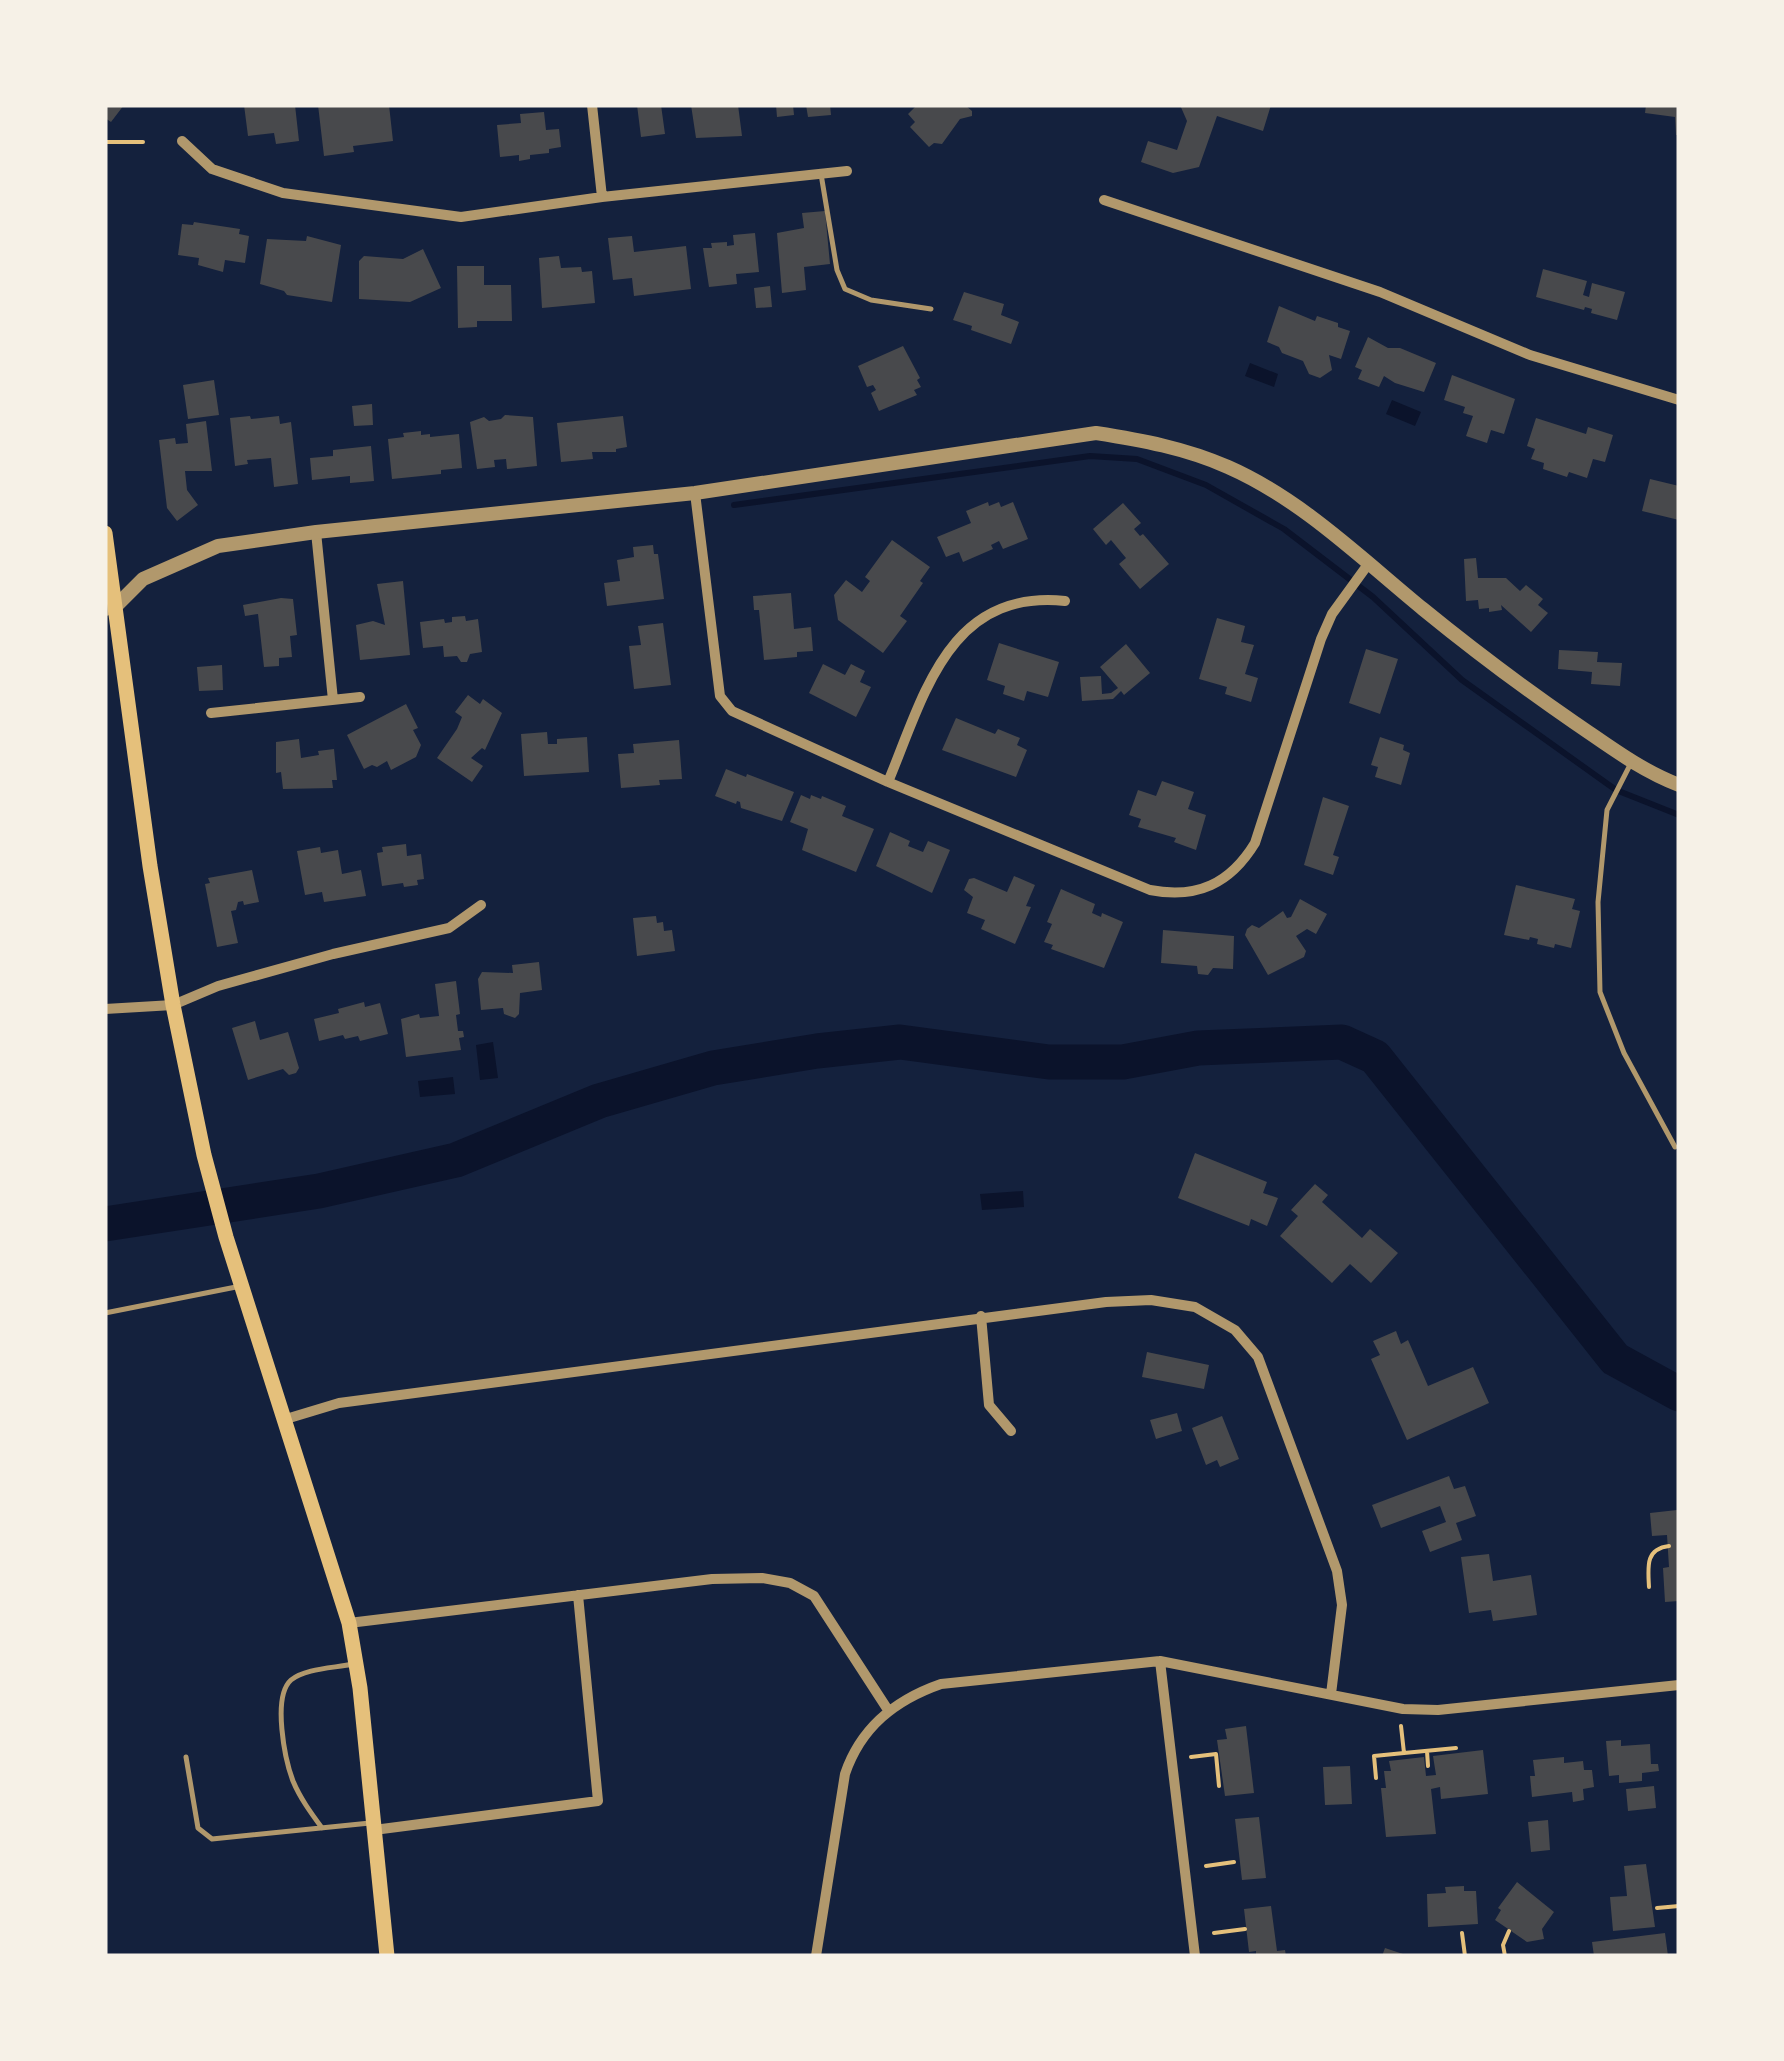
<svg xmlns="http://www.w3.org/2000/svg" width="1784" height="2061" font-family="Quicksand,sans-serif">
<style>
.water{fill:#0b132b}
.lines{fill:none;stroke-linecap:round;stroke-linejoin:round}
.stream{stroke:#0b132b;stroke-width:6}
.river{stroke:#0b132b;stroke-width:35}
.building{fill:#48494c}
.path{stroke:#e5c07b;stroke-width:4}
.service{stroke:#b1986c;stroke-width:5}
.minor{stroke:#b1986c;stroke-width:10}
.tertiary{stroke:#b1986c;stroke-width:14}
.secondary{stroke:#e5c07b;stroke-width:15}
</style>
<rect width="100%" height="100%" fill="#14213d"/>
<path class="water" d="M1250 363 1278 374 1274 387 1245 376Z
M1392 400 1421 412 1415 426 1386 414Z
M493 1042 498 1078 480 1080 476 1045Z
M453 1077 455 1094 420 1097 418 1081Z
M1023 1191 1024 1207 982 1210 980 1194Z"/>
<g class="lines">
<path class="stream" d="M734 505 1090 456 1137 459 1206 485 1284 529 1373 597 1462 680 1616 790 1679 815"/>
<path class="river" d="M105 1224 319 1191 456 1160 599 1101 713 1068 817 1051 900 1042 1049 1062H1123L1198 1048 1342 1042 1375 1057 1615 1359 1679 1394"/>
</g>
<path class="building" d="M105 105H124L111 122 105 118Z
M244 105H295L299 141 276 144 274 133 248 136Z
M318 105H389L393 141 353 146 354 152 324 156Z
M637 105H661L665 134 641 137Z
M691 105H738L742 136 696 138Z
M776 105H793L794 115 777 117Z
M806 105H830L831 115 808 117Z
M917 105H965L972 111V116L960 119 942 144 934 143 929 147 910 127 915 122 908 114Z
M1180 105H1271L1263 131 1217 116 1199 167 1173 173 1141 162 1148 141 1177 150 1187 121Z
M1646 105H1679V135H1676L1675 117 1645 113Z
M544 112 546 130 559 129 561 147 549 149V153L530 155V159L519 161V155L500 157 497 125 521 123 520 114Z
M825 211 830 264 804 267 806 290 782 293 777 233 804 228 802 213Z
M194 222 240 229 239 234 249 236 245 263 225 260 223 272 198 265 199 258 178 255 182 224 193 225Z
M755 233 759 272 736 274 737 284 709 287 703 248H712L711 243 727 242V246L734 245 733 235Z
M307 236 341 245 332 302 287 295 284 291 260 284 267 239 306 241Z
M632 236 634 252 686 246 691 289 634 296 632 278 613 280 608 238Z
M423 249 441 288 410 302 359 299V261L364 256 403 259Z
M559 256 561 268 581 267 582 272 592 271 595 303 542 308 539 258Z
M457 266H484V285H511L512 321H477V327L458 328Z
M1543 269 1587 281 1583 295 1589 297 1592 283 1625 292 1617 320 1591 313 1592 309 1585 307 1584 310 1536 297Z
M770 286 772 307 756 308 754 288Z
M964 292 1004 304 1001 315 1019 322 1011 344 971 330 972 326 953 320Z
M1279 306 1315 321 1317 316 1338 323V327L1350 331 1341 359 1329 355 1332 370 1320 378 1309 374 1303 361 1282 353 1279 347 1267 342Z
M1368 337 1388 348H1400L1436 363 1424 392 1395 383 1384 376 1379 387 1358 379 1362 370 1355 367Z
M903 346 920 378 917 380 921 387 914 390 917 395 879 411 871 393 876 390 873 385 867 387 858 366Z
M1452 375 1515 399 1504 434 1491 430 1487 443 1466 436 1473 416 1463 413 1465 407 1444 400Z
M214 380 219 415 188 419 183 385Z
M372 404 373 425 354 426 352 406Z
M505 415 533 417 537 466 507 469 506 459 494 460 495 467 477 469 470 422 484 417 489 421 501 419Z
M250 416 251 419 279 416 280 424 291 422 298 484 274 487 271 458 247 460 248 464 235 466 230 418Z
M623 416 627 447 616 449V452H592L593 459 561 462 557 423Z
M1536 418 1586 434 1588 427 1613 435 1605 462 1593 459 1587 478 1569 472 1567 477 1543 469 1544 463 1531 459 1535 449 1527 446Z
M206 421 212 471H185L187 490 198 505 177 521 167 508 159 440 175 438 176 444 188 443 186 424Z
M421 431V435L430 434V437L459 434 462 468 441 470V474L392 479 388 439 404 437 403 433Z
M371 446 374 481 350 483V476L312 480 310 458 333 456V450Z
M1650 479 1679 486V520L1642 511Z
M988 502 989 506 999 502 1001 507 1013 502 1028 539 1003 549 999 541 991 545 993 549 963 562 959 552 946 557 937 537 971 523 966 511Z
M1123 503 1141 523 1134 529 1140 536 1143 534 1169 564 1140 589 1119 564 1126 558 1111 540 1106 545 1093 529Z
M892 540 930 567 920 581 923 583 900 616 907 621 883 653 838 620 834 595 846 580 862 592 870 581 865 577Z
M653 545 654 554H658L664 599 607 606 604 583 620 581 617 560 634 557 633 547Z
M1476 558 1478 578H1506L1520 591 1526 585 1543 599 1538 605 1548 613 1531 632 1501 605 1502 610 1489 612V608L1479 609 1478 600 1466 601 1464 559Z
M403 581 410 655 360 660 356 625 373 621 385 625 377 584Z
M791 593 794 629 811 627 813 651 797 652V657L764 660 759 610H754L753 596Z
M281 598 293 599 297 635 290 636 292 657 279 658V666L264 667 258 614 245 616 243 605Z
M465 616 466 621 478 619 482 652 470 654 467 662H461L457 656 444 657 443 646 423 648 420 622 444 619 445 623 452 622V617Z
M1217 618 1245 626 1241 642 1254 645 1245 674 1258 678 1251 702 1225 694 1227 687 1199 679Z
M663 623 671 685 634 689 629 646 641 645 638 626Z
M999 643 1059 662 1048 697 1027 691 1024 701 1003 694 1005 686 987 680Z
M1126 644 1150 673 1124 695 1121 691 1113 699 1082 701 1080 677 1101 676 1102 694 1111 693 1118 688 1100 667Z
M1366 649 1398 659 1380 714 1349 703Z
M1559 650 1598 652 1597 662 1622 663 1620 686 1591 684 1592 672 1558 669Z
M823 664 845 675 851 664 865 671 860 682 871 687 856 717 809 693Z
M222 665 223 690 199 691 197 667Z
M468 695 480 704 483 699 502 713 485 750 482 748 471 758 483 766 472 782 437 758 457 729 462 717 455 712Z
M406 704 418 728 413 730 421 745 416 757 391 770 387 761 377 767 372 765 364 769 347 735Z
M956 718 995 734 998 729 1020 738 1017 745 1027 750 1016 777 942 750Z
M547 732 548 744H557V739L587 737 589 772 524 776 521 734Z
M1380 737 1404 745 1403 750 1410 753 1401 785 1375 777 1378 767 1371 765Z
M299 739 301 758 319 755 318 751 334 749 337 780H332L333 788 283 789 281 772 276 773V742Z
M679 740 682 779 659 780 660 785 621 788 618 754 634 753 633 744Z
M726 769 746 777 747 774 794 792 782 821 741 808 740 802 737 801 736 804 715 796Z
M1162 781 1194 792 1188 809 1206 815 1196 850 1174 842 1176 838 1138 827 1141 819 1129 815 1138 790 1156 796Z
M801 795 810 799 811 795 821 799 822 796 846 806 842 816 874 829 856 872 802 850 808 829 790 822Z
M1323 797 1349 806 1333 855 1339 857 1333 875 1304 865Z
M890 832 910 841 908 846 923 852 928 841 950 850 932 893 876 866Z
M406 844 407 856 421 854 424 879 417 880 418 885 404 887 403 883 382 886 377 853 383 852 382 847Z
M320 847 321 853 338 850 342 874 361 870 366 896 324 902 322 892 305 895 297 851Z
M252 870 259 902 244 905 243 901 238 902 236 910 231 911 238 943 217 947 205 884 210 883 208 878Z
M1014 876 1035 885 1026 906 1031 907 1015 944 981 929 985 920 967 913 973 897 964 890 969 879 974 878 1007 892Z
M1516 885 1575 899 1572 909 1580 911 1571 948 1555 944 1554 948 1537 944 1538 939 1530 937 1529 940 1504 935Z
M1061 889 1095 904 1092 913 1101 917 1102 913 1123 922 1104 968 1051 949 1053 945 1044 942 1052 924 1047 922Z
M1300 899 1327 914 1316 934 1307 929 1296 936 1306 951 1304 957 1268 975 1245 935 1247 929 1252 925 1259 928 1283 911 1287 918 1291 917Z
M656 916 657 923 663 922 664 931 672 930 675 951 637 956 633 918Z
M1163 930 1234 936 1233 969 1213 968 1208 975 1198 974 1197 966 1161 963Z
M539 962 542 990 520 993 519 1014 515 1018 504 1014 503 1008 481 1010 478 979 482 972 513 973 512 965Z
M456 981 460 1014 456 1015 458 1031H463L464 1037 459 1038 461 1050 406 1057 401 1019 419 1014 420 1018 439 1016 435 984Z
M364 1002 365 1007 380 1003 388 1034 360 1041 358 1036 345 1039 343 1035 319 1041 314 1019 339 1013 338 1009Z
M255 1021 260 1040 288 1032 299 1068 296 1073 289 1075 283 1069 248 1080 232 1028Z
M1195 1153 1267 1182 1263 1193 1278 1198 1267 1226 1251 1219 1249 1226 1178 1198Z
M1315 1184 1328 1195 1322 1202 1362 1238 1370 1229 1398 1253 1371 1283 1350 1264 1332 1283 1280 1236 1298 1216 1291 1210Z
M1396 1331 1401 1344 1408 1340 1428 1386 1473 1367 1489 1403 1407 1440 1371 1359 1380 1355 1373 1341Z
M1147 1352 1209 1365 1204 1389 1142 1377Z
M1177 1413 1182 1431 1156 1439 1150 1420Z
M1222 1416 1239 1459 1220 1467 1217 1460 1206 1465 1192 1428Z
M1449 1476 1454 1489 1465 1486 1476 1516 1456 1523 1462 1540 1430 1552 1422 1531 1446 1522 1440 1506 1381 1528 1372 1505Z
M1677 1510 1679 1601 1665 1602 1663 1568 1669 1567 1667 1535 1652 1536 1650 1513Z
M1489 1554 1493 1581 1531 1575 1537 1615 1493 1621 1491 1610 1469 1613 1461 1557Z
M1246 1726 1254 1793 1225 1796 1217 1740 1227 1739 1225 1729Z
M1621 1740V1746L1650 1744 1651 1764H1658L1659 1771 1642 1773V1781L1619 1783V1775L1609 1776 1606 1741Z
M1483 1750 1488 1794 1441 1799 1440 1787 1431 1789 1436 1834 1386 1837 1381 1788H1386L1384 1771H1391L1389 1761 1424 1757 1426 1776 1436 1775 1433 1756Z
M1564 1757V1763L1583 1761 1584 1770H1592L1594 1787 1583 1789 1584 1800 1573 1802 1572 1792 1532 1797 1530 1776H1535L1533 1760Z
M1350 1766 1352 1804 1325 1805 1323 1767Z
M1654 1786 1656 1808 1628 1811 1626 1789Z
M1259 1817 1266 1878 1242 1880 1235 1819Z
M1548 1820 1550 1850 1531 1852 1528 1822Z
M1646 1864 1655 1927 1613 1931 1610 1897 1627 1896 1624 1866Z
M1517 1882 1554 1912 1542 1929 1544 1939 1527 1942 1495 1920 1501 1910 1498 1908Z
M1464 1886V1891H1476L1478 1924 1428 1927 1427 1894 1446 1893 1445 1887Z
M1271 1906 1277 1951 1285 1950 1286 1956H1256V1951L1249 1952 1244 1909Z
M1665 1933 1668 1956H1594L1592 1942Z
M1385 1948 1406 1955V1956H1382Z"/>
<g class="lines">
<path class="path" d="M105 142H143
M1649 1587C1648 1567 1645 1549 1669 1546
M1401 1726 1404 1753 1456 1748
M1427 1751 1428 1766
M1191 1757 1216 1754 1219 1786
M1376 1778 1374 1756 1404 1753
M1206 1866 1234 1862
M1657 1908 1679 1906
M1214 1933 1245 1929
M1462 1933 1465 1956
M1505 1956 1503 1945 1509 1931"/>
<path class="service" d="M821 174 837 270 845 289 871 300 931 309
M1630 765 1607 810 1598 902 1600 992 1624 1053 1675 1147
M105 1313 236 1287
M186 1757 198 1828 212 1839 370 1823
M322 1828C311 1813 300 1798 293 1781 285 1760 272 1697 291 1680 305 1668 336 1668 353 1664"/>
<path class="minor" d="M592 105 602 197
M182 141 212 169 283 193 461 217 602 197 847 171
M1104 200 1380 292 1530 355 1679 400
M695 493 720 696 732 711 888 782 1150 890C1197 899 1230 884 1255 843L1321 639 1332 614 1369 563
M316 532 333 700
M211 713 360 697
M888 782C924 696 948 589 1065 601
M105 1009 173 1005 218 986 333 954 449 928 481 905
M981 1316 989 1405 1011 1431
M286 1419 339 1403 1106 1302 1151 1300 1195 1307 1235 1330 1258 1357 1337 1571 1342 1605 1331 1694
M349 1623 712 1579 762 1578 790 1583 814 1596 888 1710
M1160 1661 1195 1956
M374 1830 598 1801 578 1595
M816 1956 845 1774C861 1727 895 1700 941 1684L1160 1661 1403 1709 1438 1710 1679 1685"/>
<path class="tertiary" d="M105 609 117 605 143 579 218 546 316 532 695 493 1096 433C1141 440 1185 448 1228 467 1301 499 1362 559 1423 609 1472 649 1524 688 1575 723 1609 746 1640 770 1679 785"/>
<path class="secondary" d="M105 533 150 866 173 1005 204 1155 226 1237 349 1623 360 1688 387 1956"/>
</g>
<rect width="1784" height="2061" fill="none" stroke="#f6f1e7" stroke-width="215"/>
</svg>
